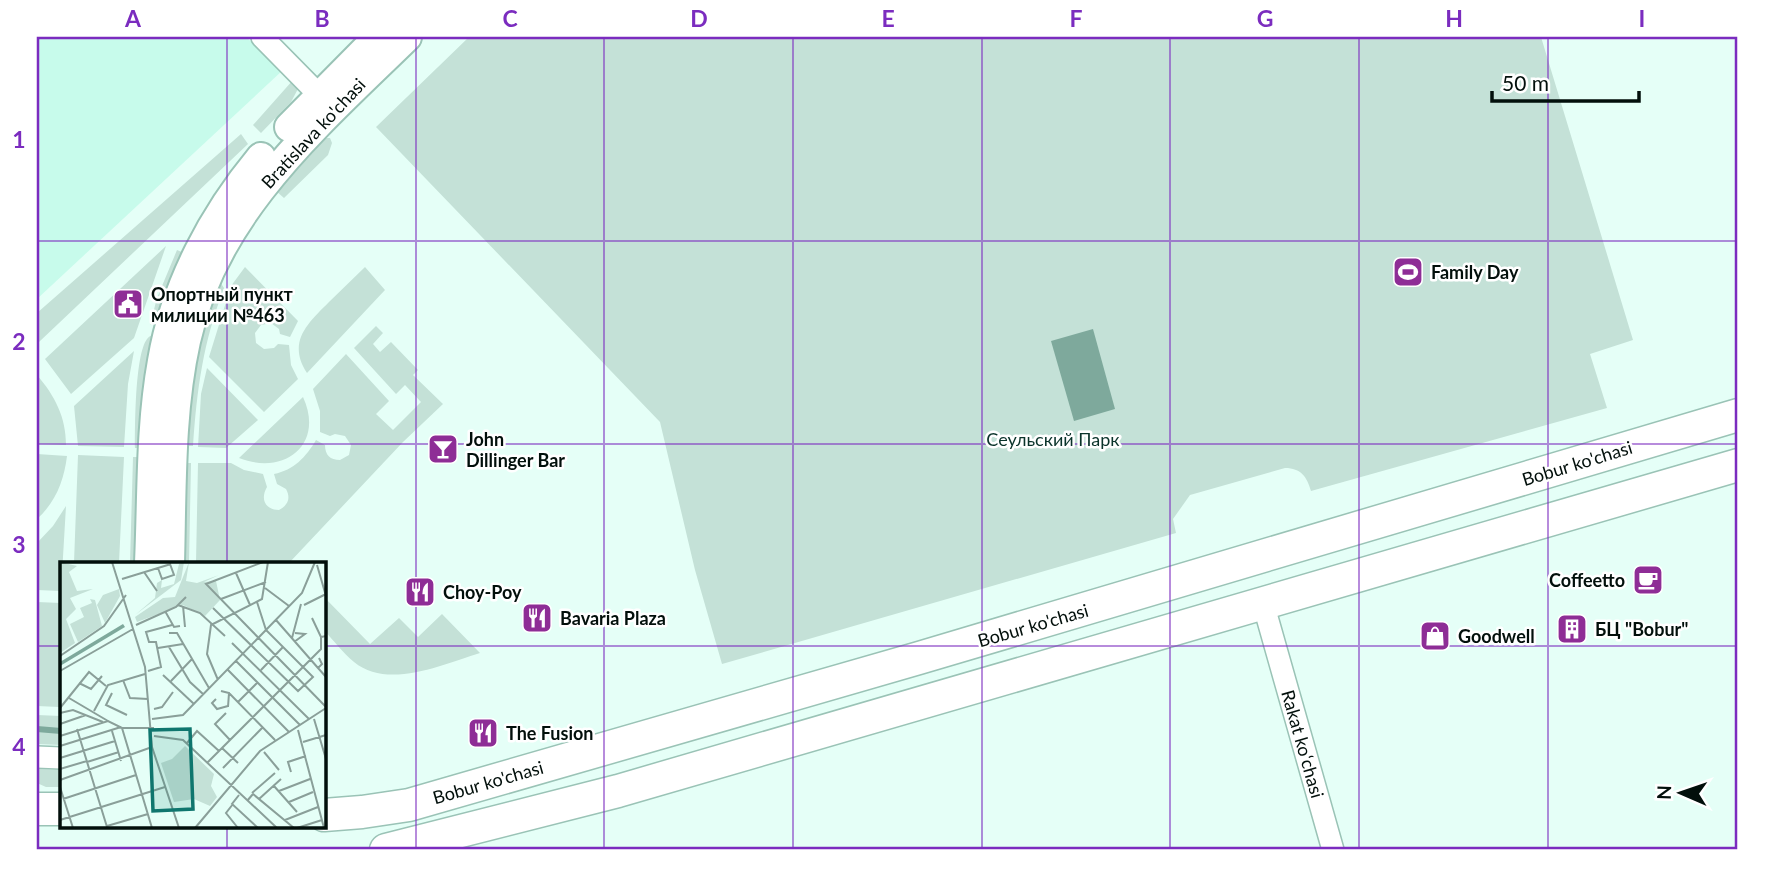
<svg xmlns="http://www.w3.org/2000/svg" width="1775" height="887" font-family="Lato,sans-serif">
<style>
.built{fill:#c7fbeb}
.green{fill:#c4e1d7}
.water{fill:#7ea99c}
.lines{fill:none;stroke-linecap:round;stroke-linejoin:round}
.stream{stroke:#7ea99c;stroke-width:6}
.minor-casing{stroke:#9ac3b6;stroke-width:24}
.secondary-casing{stroke:#9ac3b6;stroke-width:32}
.primary-casing{stroke:#9ac3b6;stroke-width:35}
.minor{stroke:#fff;stroke-width:21}
.secondary{stroke:#fff;stroke-width:28}
.primary{stroke:#fff;stroke-width:32}
.grid{fill:none;stroke:#7b2cbf;stroke-width:2;stroke-opacity:0.55}
.labels{text-anchor:middle;dominant-baseline:central;stroke-width:5;stroke-linejoin:round;paint-order:stroke}
.street-label{font-size:18px;fill:#020f0b;stroke:#fff}
.poi-label{font-size:18px;font-weight:bold;fill:#020f0b;stroke:#fff;text-anchor:start}
.park-label{font-size:18px;fill:#0a332a;stroke:#fff}
.inset-road{fill:none;stroke:#8a9f99;stroke-width:2}
.view{fill:#0f766e;fill-opacity:0.15;stroke:#0f766e;stroke-width:3.5}
.inset-edge{fill:none;stroke:#020f0b;stroke-width:3.5}
.neatline{fill:none;stroke:#7b2cbf;stroke-width:2.5}
.grid-label{font-size:23px;text-anchor:middle;font-weight:bold;fill:#7b2cbf}
</style>
<rect width="100%" height="100%" fill="#e5fff7"/>
<path class="built" d="M37 37H246L283 70 37 299Z"/>
<path class="green" d="M469 37H1541L1633 340 1590 354 1607 408 1311 491C1307 477 1301 468 1285 468L1190 495 1173 519 1176 533 722 664 695 570 660 422 376 127Z
M293 80 299 87 291 102 261 133 253 125Z
M241 134 248 144 39 342 37 341V313Z
M327 138H330L332 143 328 155 284 198 276 191 321 139Z
M166 246 134 338 71 394 45 359Z
M177 250 184 253 161 312 150 325 157 298Z
M245 267 298 321 290 337 280 334 279 329 271 323 261 325 255 333 256 343 264 349 274 348 278 344 289 345 291 365 298 379 264 412 209 357 231 286Z
M365 267 385 290 307 373C287 342 307 324 329 302 341 290 353 279 365 267Z
M220 282 224 288C203 343 197 388 193 446H185L191 377 209 307Z
M376 326 383 333 373 344 380 352 391 342 418 370 413 375 443 404 403 442 289 563H196L198 463H231L244 470 263 474 267 487C260 499 265 510 279 510 288 505 291 498 286 489L277 484 274 474C294 470 306 457 316 440L325 445C325 455 330 460 340 460L349 455 351 445 345 436 335 434 330 436 320 432V411L313 389 346 354 389 401 376 414 393 430 421 402 405 385 396 394 354 348Z
M156 332 142 448H135C135 426 135 355 147 339 149 336 153 335 156 332Z
M134 351 128 384 124 447 78 446 74 406Z
M207 368 258 420 226 448 198 447 201 394Z
M37 375C55 396 66 417 66 445L37 444Z
M303 397C325 445 284 476 239 458Z
M37 454 67 456C64 480 56 502 37 519Z
M78 455 124 457 119 563H74Z
M133 457H141L137 563H130Z
M186 463H191L189 563H183Z
M66 506 61 591 37 590V543L53 526Z
M324 597 370 644 399 618 418 637 442 614 480 653C444 664 388 690 354 662 343 653 334 641 324 630Z
M37 602 61 603 59 707 37 706Z
M37 715 61 716V745L37 744Z
M37 769 61 770V787H46L37 783Z"/>
<path class="water" d="M1093 329 1115 409 1074 421 1051 341Z"/>
<g class="lines">
<path class="stream" d="M37 729 61 731"/>
<g class="minor-casing">
<path id="minor" d="M262 37 329 105
M1263 603 1333 850
M37 757 61 758"/>
</g>
<g class="secondary-casing">
<path id="secondary" d="M289 127 378 37
M149 563C152 496 150 427 162 361 175 285 213 215 261 157
M170 563C172 490 170 413 186 341 214 212 317 125 407 37"/>
</g>
<g class="primary-casing">
<path id="primary" d="M37 809H61
M324 815 362 812 409 805 919 658 1738 415
M386 850 618 791 1738 465"/>
</g>
<use href="#minor" class="minor"/>
<use href="#secondary" class="secondary"/>
<use href="#primary" class="primary"/>
</g>
<path class="grid" d="M227 37V563M416 37V850M604 37V850M793 37V850M982 37V850M1170 37V850M1359 37V850M1548 37V850M37 241H1738M37 444H1738M37 646H61M324 646H1738M227 826V850"/>
<defs>
<g id="stadium-square" transform="scale(1.575)"><rect x="-9" y="-9" width="18" height="18" rx="4" fill="#8e2d96" stroke="#fff"/><path d="M0-5a6.5 5 0 1 0 0 10a6.5 5 0 1 0 0-10ZM-3.5-1.8h7v3.6h-7Z" fill="#fff"/></g>
<g id="civic-square" transform="scale(1.575)"><rect x="-9" y="-9" width="18" height="18" rx="4" fill="#8e2d96" stroke="#fff"/><path d="M-.6-6.5H3V-4.5H.6V-3L4-1V1h2V6H-6V1h2V-1L-.6-3ZM-1.2 2.5V6h2.4V2.5Z" fill="#fff"/></g>
<g id="bar-square" transform="scale(1.575)"><rect x="-9" y="-9" width="18" height="18" rx="4" fill="#8e2d96" stroke="#fff"/><path d="M-6-5H6L.8 .8V4.5H3.5V6h-7V4.5H-.8V.8Z" fill="#fff"/></g>
<g id="cafe-square" transform="scale(1.575)"><rect x="-9" y="-9" width="18" height="18" rx="4" fill="#8e2d96" stroke="#fff"/><path d="M-5.5-4.5H6V0H3Q3 3.5 0 3.5H-2.5Q-5.5 3.5-5.5 0ZM3-3.2v2h1.7v-2ZM-6 4.5H4V6H-6Z" fill="#fff"/></g>
<g id="restaurant-square" transform="scale(1.575)"><rect x="-9" y="-9" width="18" height="18" rx="4" fill="#8e2d96" stroke="#fff"/><path d="M-5-6h1v4h1v-4h1v4h1v-4h1v5L-1.5 .5V6h-2V.5L-5-1ZM5-6V6H3V1.5H1.5Q1.5-4 5-6Z" fill="#fff"/></g>
<g id="building-square" transform="scale(1.575)"><rect x="-9" y="-9" width="18" height="18" rx="4" fill="#8e2d96" stroke="#fff"/><path d="M-4-6H4V6H1V3H-1V6H-4ZM-2.5-4.3h1.7v1.8h-1.7ZM.8-4.3h1.7v1.8H.8ZM-2.5-1h1.7V.8h-1.7ZM.8-1h1.7V.8H.8Z" fill="#fff"/></g>
<g id="shop-square" transform="scale(1.575)"><rect x="-9" y="-9" width="18" height="18" rx="4" fill="#8e2d96" stroke="#fff"/><path d="M-5-2.5h2.3a2.7 3.5 0 0 1 5.4 0H5L5.5 6h-11ZM-1.5-2.5h3a1.5 2.3 0 0 0-3 0Z" fill="#fff"/></g>
</defs>
<g fill-rule="evenodd">
<use href="#stadium-square" x="1408" y="272"/>
<use href="#civic-square" x="128" y="304"/>
<use href="#bar-square" x="443" y="449"/>
<use href="#cafe-square" x="1648" y="580"/>
<use href="#restaurant-square" x="420" y="592"/>
<use href="#restaurant-square" x="537" y="618"/>
<use href="#building-square" x="1572" y="629"/>
<use href="#shop-square" x="1435" y="636"/>
<use href="#restaurant-square" x="483" y="733"/>
</g>
<g class="labels">
<g class="street-label">
<text transform="translate(313 133) rotate(-47)">Bratislava ko'chasi</text>
<text transform="translate(1577 463) rotate(-17)">Bobur ko'chasi</text>
<text transform="translate(1033 625) rotate(-16)">Bobur ko'chasi</text>
<text transform="translate(1303 744) rotate(74)">Rakat koʻchasi</text>
<text transform="translate(488 782) rotate(-16)">Bobur ko'chasi</text>
</g>
<g class="poi-label">
<text x="1431" y="272">Family Day</text>
<text x="151" y="294">Опортный пункт<tspan x="151" dy="21">милиции №463</tspan></text>
<text x="466" y="439">John<tspan x="466" dy="21">Dillinger Bar</tspan></text>
<text x="1625" y="580" text-anchor="end">Coffeetto</text>
<text x="443" y="592">Choy-Poy</text>
<text x="560" y="618">Bavaria Plaza</text>
<text x="1595" y="629">БЦ "Bobur"</text>
<text x="1458" y="636">Goodwell</text>
<text x="506" y="733">The Fusion</text>
</g>
<g class="park-label">
<text x="1053" y="439">Сеульский Парк</text>
</g>
</g>
<g transform="translate(60 562)">
<rect width="266" height="266" fill="#e5fff7"/>
<path d="M0 0 17 4 9 10 17 29 33 27 10 36 16 47 6 57 15 81 0 91ZM124 0 121 18 75 53 95 36 97 21 102 18 101 26 114 22 119 2ZM129 0 126 19 137 21 159 13 144 20 156 19 160 38 145 54 123 43 77 60 75 55 103 36 115 35ZM59 27 60 34 45 61 37 43 43 33ZM30 37 35 38 42 64 18 80 10 62 24 55 20 46 32 41ZM125 184 154 212 151 224 157 235 150 244 134 237 114 240 101 201 112 197Z" fill="#c4e1d7"/>
<path d="M63 62 65 65 0 104V100Z" fill="#7ea99c"/>
<path class="inset-road" d="M52 0 85 105 92 185 119 266M203 0 146 22 266 145M257 3 266 34M98 6 102 17 114 13 110 2M84 10 97 29M176 11 190 43M62 17 111 2M205 26 229 44M161 37 206 20M118 43 140 51 165 74M244 43 266 32M123 44 125 65M153 46 238 129 253 115 206 68 197 40M105 49 114 65 120 64M252 56 261 75M216 58 258 106M76 63 116 45 126 35M109 71H117L149 126M232 76 241 42M234 80 245 72 235 71M172 81 249 157M109 85 130 120 143 132M98 86 123 82M0 94 44 64 66 33M259 96 262 102 258 106 266 115M176 99 240 163M168 108 229 170M201 108 223 85M0 109 73 67M88 109 101 105 96 80H89L86 70 112 63M103 113 134 142M63 118 70 136 88 137M158 118 147 92 151 63 202 37 208 0M111 119 132 97M19 121 31 127 42 114M161 129 169 131 168 145M52 131 46 143 67 153M169 131 215 178M9 136 48 159M156 137 152 141 157 147 168 144M178 140 197 121M0 146 29 110 46 124M94 147 102 145 113 130M34 149 48 123 85 112M0 151 13 148 43 160M166 151 155 162 170 178M92 157 123 153 242 31 255 0M254 157 266 197M0 162 26 153M62 166 92 266M17 167 35 226M238 168 264 266M52 169 61 199M0 174 48 159 62 166H94M94 174 123 178 217 266M243 180 266 173M127 181 137 169 159 189M0 184 61 165M162 186 178 201M204 190 219 208M0 196 55 179M27 200 59 190M147 201 261 87V75L266 74M163 206 203 165M0 207 27 199M231 210 228 200 246 194M0 218 92 185M214 224 237 250M0 225 13 266M35 226 47 265M219 229 250 217M192 231 215 211M179 233 172 242 198 266M3 237 76 213M199 237 221 217M187 239 193 232 234 266M229 240 253 230M173 242 166 251 178 266M0 258 105 225M225 258 258 245M47 264 88 252M135 266 200 189 266 146M237 266 262 258"/>
<path class="view" d="M130 167 133 247 93 249 90 168Z"/>
<rect width="266" height="266" class="inset-edge"/>
</g>
<rect width="1775" height="887" fill="none" stroke="#ffffff" stroke-width="77"/>
<g transform="translate(1681 793) rotate(272)" stroke="#ffffff" stroke-width="5" paint-order="stroke">
<path d="M0-5L12 26L0 18L-12 26Z" fill="#020f0b"/>
<text y="-10" font-size="19" font-weight="bold" text-anchor="middle" fill="#020f0b">N</text>
</g>
<path d="M1492 91v10h147v-10" fill="none" stroke="#020f0b" stroke-width="3.5"/>
<text x="1502" y="91" font-size="21" fill="#020f0b" stroke="#ffffff" stroke-width="5" paint-order="stroke">50 m</text>
<rect x="38" y="38" width="1698" height="810" class="neatline"/>
<g class="grid-label">
<text x="133" y="27">A</text>
<text x="322" y="27">B</text>
<text x="510" y="27">C</text>
<text x="699" y="27">D</text>
<text x="888" y="27">E</text>
<text x="1076" y="27">F</text>
<text x="1265" y="27">G</text>
<text x="1454" y="27">H</text>
<text x="1642" y="27">I</text>
<text x="19" y="148">1</text>
<text x="19" y="350">2</text>
<text x="19" y="553">3</text>
<text x="19" y="755">4</text>
</g>
</svg>
